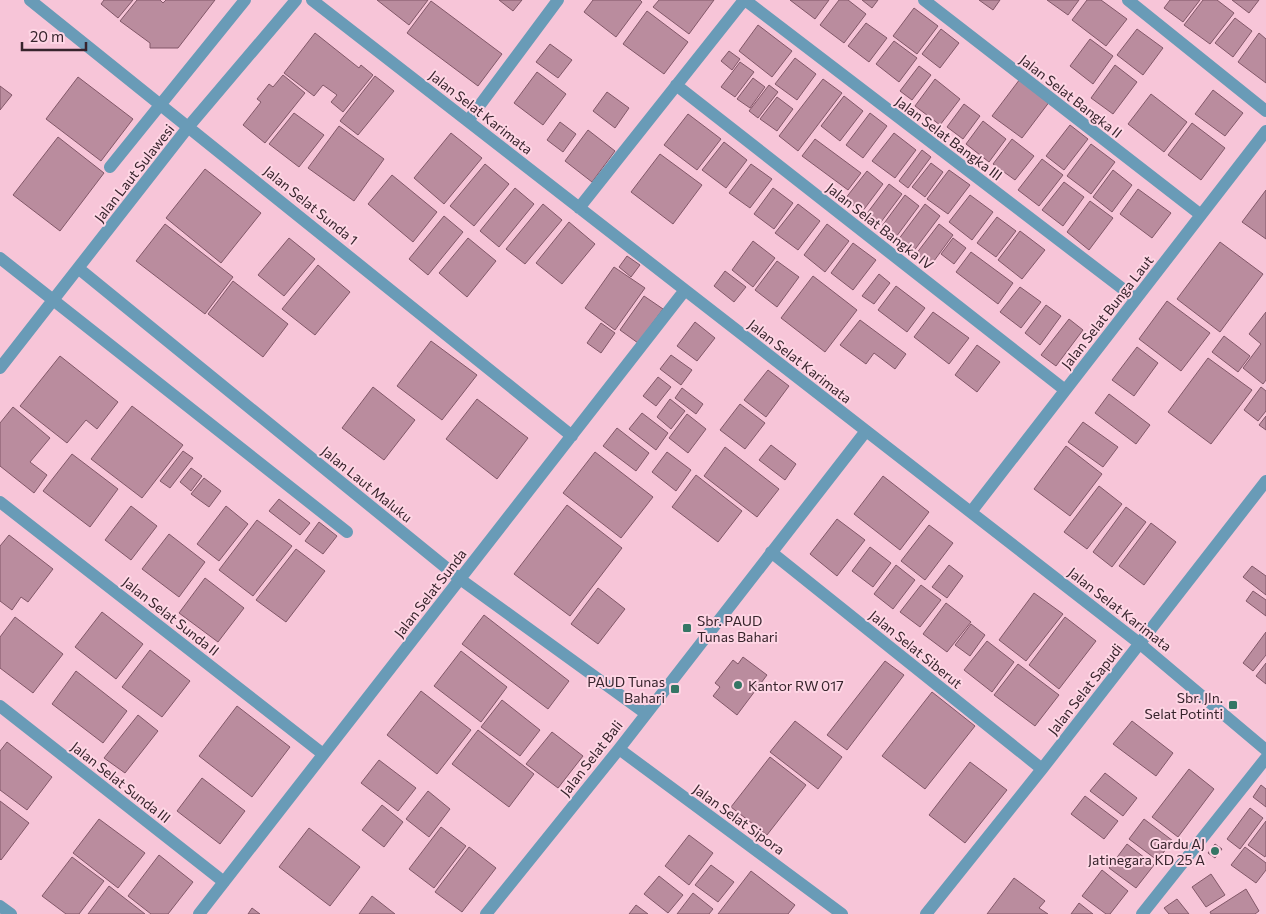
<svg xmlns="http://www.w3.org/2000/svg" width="1266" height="914" font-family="Commissioner,sans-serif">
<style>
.building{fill:#ba8c9e;stroke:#825768}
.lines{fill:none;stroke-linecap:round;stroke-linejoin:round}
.street{stroke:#699bb7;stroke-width:12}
.poi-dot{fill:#357665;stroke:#fed5e4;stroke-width:2}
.labels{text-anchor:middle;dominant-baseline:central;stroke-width:4;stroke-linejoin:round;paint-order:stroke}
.street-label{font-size:14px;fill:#37242c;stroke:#fed5e4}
.poi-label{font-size:14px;fill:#37242c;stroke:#fed5e4;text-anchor:end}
</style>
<rect width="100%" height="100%" fill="#f7c5d8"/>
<path class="building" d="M104 0H133L118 18 101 4Z
M137 0H160L163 3 166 0H215L178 48H150V43L120 21Z
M377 0H428L409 25Z
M499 0H522L513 11Z
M593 0H640L642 2 616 37 584 12Z
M659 0H714L689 34 653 7Z
M790 0H829L815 19Z
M839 0H848L866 14 844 43 820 25Z
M862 0H878L872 8Z
M979 0H1000L993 10Z
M1047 0H1079L1068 15Z
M1087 0H1101L1127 19 1106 46 1072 20Z
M1170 0H1200L1183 22 1164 8Z
M1203 0H1217L1234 13 1210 44 1184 25Z
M1232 0H1259L1249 13Z
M431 1 502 54 478 86 407 33Z
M914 8 938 26 917 54 893 36Z
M647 11 688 42 664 74 623 44Z
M1235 18 1252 31 1233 57 1215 43Z
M866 23 887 38 869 62 848 46Z
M758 25 792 51 772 77 739 51Z
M941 29 959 43 940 68 922 54Z
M1137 29 1163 48 1143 75 1117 55Z
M315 33 359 68 361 65 373 75 343 112 331 102 337 95 323 85 314 96 284 73Z
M1259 33 1266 39V83L1238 62Z
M1090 39 1113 56 1093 84 1070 66Z
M894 41 917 58 899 82 876 64Z
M550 44 572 60 558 78 536 62Z
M729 51 740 59 732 70 721 61Z
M795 58 816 74 797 100 775 84Z
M740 62 754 72 735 97 721 87Z
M1115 65 1137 82 1113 114 1091 98Z
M919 66 931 75 912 100 900 91Z
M537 72 566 94 543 125 514 103Z
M283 75 305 93 265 143 243 125 261 102 257 99 269 84 273 87Z
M375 76 394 91 358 135 340 121Z
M78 77 133 119 101 161 46 119Z
M753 78 765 87 750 108 737 99Z
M823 79 842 93 798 151 779 136Z
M935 79 960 99 940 125 915 106Z
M1020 79 1050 101 1022 138 992 116Z
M769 85 778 92 758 118 749 111Z
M0 86 12 95 0 110Z
M1213 90 1243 113 1225 136 1195 114Z
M607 92 629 108 615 128 593 111Z
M1151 94 1187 122 1164 152 1128 124Z
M844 96 863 111 840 141 821 126Z
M777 97 793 109 777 131 760 119Z
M964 104 980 116 963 139 947 127Z
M294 113 324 135 299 167 269 144Z
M870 113 887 126 863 158 846 145Z
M688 114 721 139 697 170 664 145Z
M983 121 1006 139 989 162 966 144Z
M560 122 576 134 563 152 547 140Z
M1192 123 1225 148 1201 180 1168 155Z
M1070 125 1088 139 1064 170 1046 156Z
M339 126 384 159 354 201 308 168Z
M588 130 615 151 592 182 565 161Z
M451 133 482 158 444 204 414 178Z
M894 133 916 150 895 178 872 161Z
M58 137 104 173 60 231 13 195Z
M815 139 861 173 848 190 802 156Z
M1012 139 1034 156 1015 180 993 164Z
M724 142 747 160 726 188 702 170Z
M1091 144 1115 162 1091 194 1067 176Z
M922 150 931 157 908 188 899 181Z
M660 154 702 185 673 224 631 192Z
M1042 159 1063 175 1039 206 1018 190Z
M931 163 943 172 925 197 912 187Z
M485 164 509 184 474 226 450 206Z
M751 164 772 179 750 208 729 193Z
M205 169 261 213 221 263 166 218Z
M949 170 970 185 948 214 927 199Z
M1113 170 1132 185 1112 212 1093 197Z
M867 171 883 184 862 212 845 199Z
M392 175 437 212 413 242 368 204Z
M1064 182 1084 197 1063 226 1042 210Z
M889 184 902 194 878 226 865 216Z
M515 188 534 204 499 247 480 231Z
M773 188 793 203 774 229 754 214Z
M1138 189 1171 213 1152 238 1120 214Z
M1266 190V239L1242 222Z
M905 195 919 206 896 237 882 226Z
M970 195 993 212 972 240 949 222Z
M1090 201 1113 218 1089 250 1067 232Z
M543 204 562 220 525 264 506 249Z
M798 204 820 221 798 250 775 233Z
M925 204 940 216 913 252 898 240Z
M444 216 463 232 428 275 409 259Z
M997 217 1016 231 996 257 977 243Z
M569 222 595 244 562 284 536 263Z
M165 224 233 277 205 314 136 261Z
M827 224 849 241 825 272 804 255Z
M939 224 953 235 931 265 916 254Z
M1020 231 1045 250 1022 279 998 260Z
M289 238 315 259 284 296 258 275Z
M468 238 496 261 467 297 439 273Z
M953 238 966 248 954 264 941 254Z
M753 241 775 258 753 287 732 270Z
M1220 242 1263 274 1220 332 1177 299Z
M853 243 876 260 853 290 831 273Z
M971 252 1013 283 998 304 956 272Z
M627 256 640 265 631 277 619 267Z
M777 261 799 277 777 307 755 290Z
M318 265 350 292 315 335 282 309Z
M614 267 645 288 615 330 585 308Z
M725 271 746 287 734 302 714 286Z
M879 274 890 283 874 304 862 296Z
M813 276 857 310 825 352 781 318Z
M233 281 288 324 263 357 208 314Z
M896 286 925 308 907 332 878 310Z
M1020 287 1041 302 1021 328 1000 312Z
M644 296 663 309 638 343 620 330Z
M1167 301 1210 333 1181 371 1139 339Z
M1046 305 1061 316 1040 345 1025 333Z
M933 312 969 338 949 364 914 337Z
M1266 312V380L1263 384 1243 368 1261 344 1249 334Z
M1069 319 1083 330 1056 366 1041 355Z
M860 320 906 354 895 369 874 353 866 364 840 345Z
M695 322 715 338 697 361 677 346Z
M601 323 615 333 601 353 587 343Z
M1224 336 1250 356 1238 372 1212 352Z
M431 341 477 375 442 420 397 386Z
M977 345 1000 362 977 392 955 375Z
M1137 347 1158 363 1134 396 1112 380Z
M671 355 692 370 681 385 660 369Z
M60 356 118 402 97 429 86 420 67 443 20 406Z
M1208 358 1252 390 1211 444 1168 412Z
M768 370 789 386 766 417 744 400Z
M658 377 671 387 656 406 643 396Z
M373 387 415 420 384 460 342 428Z
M1261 387 1266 391V411L1258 421 1244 410Z
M682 388 703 404 696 414 675 398Z
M1109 394 1150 425 1136 444 1095 413Z
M477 399 528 438 497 479 446 439Z
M670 399 685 411 671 429 657 417Z
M740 404 765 423 745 449 720 430Z
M132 406 183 445 142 498 91 459Z
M13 407 50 438 30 462 47 475 34 493 0 466V423Z
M642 413 668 433 656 450 629 429Z
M687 414 706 429 688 453 669 438Z
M1266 416V430L1259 425Z
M1083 422 1118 447 1103 467 1068 442Z
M617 428 649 453 636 471 603 446Z
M771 445 796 464 785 480 759 460Z
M1066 446 1102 474 1070 516 1034 489Z
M725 447 779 489 757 517 704 476Z
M183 451 193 458 170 488 160 481Z
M595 452 653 497 621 538 563 493Z
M667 452 691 470 676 491 652 472Z
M72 454 118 489 90 527 43 491Z
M191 468 202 476 191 491 180 482Z
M696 475 742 511 718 542 672 507Z
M883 476 929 512 900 550 854 514Z
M204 478 221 491 209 507 191 494Z
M1099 486 1122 504 1087 549 1064 532Z
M279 499 310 523 300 535 269 511Z
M567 505 622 548 570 616 514 574Z
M131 506 157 526 131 560 105 540Z
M226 506 248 524 219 561 197 544Z
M1126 507 1146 522 1112 567 1093 552Z
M837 519 865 540 837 576 810 554Z
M257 520 292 546 253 596 219 570Z
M319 522 337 536 323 554 305 541Z
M1151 523 1176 542 1144 585 1119 566Z
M929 525 953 543 925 580 901 561Z
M169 534 205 562 179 597 142 569Z
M9 535 53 569 28 602 21 597 12 610 0 601V546Z
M870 547 891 563 873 587 852 571Z
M296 549 325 571 286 622 256 600Z
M896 565 915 580 893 609 874 594Z
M949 565 963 576 947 598 932 587Z
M1252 566 1266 576V595L1243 577Z
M205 578 244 608 218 642 179 613Z
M921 585 941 600 920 627 900 612Z
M598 588 625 609 598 644 571 624Z
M1253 591 1266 600V616L1246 601Z
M1034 593 1063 614 1026 661 999 640Z
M946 603 971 622 947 652 923 634Z
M102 612 143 644 116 679 75 647Z
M484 615 569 681 548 709 462 644Z
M15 617 63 654 33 693 0 668V637Z
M1065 617 1096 641 1059 689 1029 665Z
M971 624 985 635 970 656 955 645Z
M1266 632V655L1253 671 1243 663Z
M987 641 1014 662 992 692 964 670Z
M150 650 190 681 162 717 122 687Z
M461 651 507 687 481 722 434 686Z
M743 657 767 675 737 715 713 696 720 687 715 683 733 660 738 664Z
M885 661 904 675 847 750 827 735Z
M1266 663V684L1256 676Z
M1018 664 1059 695 1035 726 994 695Z
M76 671 127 711 103 743 52 704Z
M421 691 471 730 437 774 387 735Z
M932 692 975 726 925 789 882 756Z
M502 700 540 730 520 756 481 727Z
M237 706 290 747 252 797 199 756Z
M138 715 158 731 125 773 104 758Z
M795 721 842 757 818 789 770 752Z
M1132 721 1173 753 1156 776 1113 744Z
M478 730 534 774 509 807 452 764Z
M552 732 583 756 558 788 526 764Z
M7 742 52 777 27 810 0 790V751Z
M770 757 806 785 767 835 731 807Z
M379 760 416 788 398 811 361 783Z
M970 762 1007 790 965 843 929 815Z
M1189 769 1214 789 1178 837 1152 817Z
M1105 773 1137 798 1123 816 1090 791Z
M202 778 245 811 220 844 177 811Z
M1261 785 1266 789V807L1253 797Z
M428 791 450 809 429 837 406 819Z
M1085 796 1118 821 1104 839 1071 814Z
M0 801 29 823 1 860 0 859Z
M382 805 403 822 384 847 362 830Z
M1250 808 1263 818 1240 849 1227 839Z
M99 819 145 853 118 888 73 853Z
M1144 819 1173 841 1157 860 1129 839Z
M1266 821V855L1265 857 1248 845Z
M441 827 466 846 434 888 409 869Z
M309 828 360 867 330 906 279 867Z
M689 835 713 853 689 885 665 866Z
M1127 844 1154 865 1136 888 1109 868Z
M1215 844 1222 849 1215 858 1208 853Z
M469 847 496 868 462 912 435 892Z
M1245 847 1266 863V870L1256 883 1231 865Z
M159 855 193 882 168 914H151L128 896Z
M72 857 104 881 79 914H66L42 896Z
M711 865 734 882 718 902 695 885Z
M1102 870 1128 891 1110 914H1106L1082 896Z
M751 871 795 905 788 914H718Z
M1211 874 1225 895 1206 907 1192 887Z
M659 876 683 895 668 913 644 894Z
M1014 878 1045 901 1039 908 1048 914H987Z
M109 886 145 914H88Z
M1246 889 1259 911 1255 914H1211L1210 912Z
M693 893 713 909 709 914H677Z
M372 896 395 914H359Z
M1177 899 1189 914H1169L1164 908Z
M1079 903 1093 914H1071Z
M636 905 648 914H629Z
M252 908 260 914H248Z"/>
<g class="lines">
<path class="street" d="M30 0 572 436
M312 0 1139 643 1266 750
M745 0 1136 299
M924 0 1201 215
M1128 0 1266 111
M676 85 1065 390
M468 121 558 0
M110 167 245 0
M579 208 744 0
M0 258 347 532
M78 268 460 579 645 713
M0 368 189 126 296 0
M0 502 323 754
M971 512 1266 131
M771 552 1042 769
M0 706 224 882
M619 749 842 914
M0 906 11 914
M199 914 685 290
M486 914 619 749 866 431
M926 914 1042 769 1266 481
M1142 914 1266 758"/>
</g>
<g class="poi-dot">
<rect x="682" y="623" width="10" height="10" rx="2.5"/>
<circle cx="738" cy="685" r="5"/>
<rect x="670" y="684" width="10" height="10" rx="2.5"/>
<rect x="1228" y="700" width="10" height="10" rx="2.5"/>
<circle cx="1215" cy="851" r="5"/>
</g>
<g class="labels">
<g class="street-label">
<text transform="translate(1071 96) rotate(38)">Jalan Selat Bangka II</text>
<text transform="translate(481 112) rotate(38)">Jalan Selat Karimata</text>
<text transform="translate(949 138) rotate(37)">Jalan Selat Bangka III</text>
<text transform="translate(134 173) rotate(-52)">Jalan Laut Sulawesi</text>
<text transform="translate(311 205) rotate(39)">Jalan Selat Sunda 1</text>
<text transform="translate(880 226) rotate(38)">Jalan Selat Bangka IV</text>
<text transform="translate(1107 312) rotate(-52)">Jalan Selat Bunga Laut</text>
<text transform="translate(800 361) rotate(38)">Jalan Selat Karimata</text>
<text transform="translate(367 484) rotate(39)">Jalan Laut Maluku</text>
<text transform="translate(430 593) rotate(-52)">Jalan Selat Sunda</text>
<text transform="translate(1120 609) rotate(38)">Jalan Selat Karimata</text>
<text transform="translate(171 616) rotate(38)">Jalan Selat Sunda II</text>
<text transform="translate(916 649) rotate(39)">Jalan Selat Siberut</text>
<text transform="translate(1085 689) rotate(-52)">Jalan Selat Sapudi</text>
<text transform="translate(591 758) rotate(-52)">Jalan Selat Bali</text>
<text transform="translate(121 782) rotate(38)">Jalan Selat Sunda III</text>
<text transform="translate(739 819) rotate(36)">Jalan Selat Sipora</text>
</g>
<g class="poi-label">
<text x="697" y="620" text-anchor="start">Sbr. PAUD<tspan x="697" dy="16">Tunas Bahari</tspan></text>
<text x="665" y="681">PAUD Tunas<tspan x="665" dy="16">Bahari</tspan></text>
<text x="748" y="685" text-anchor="start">Kantor RW 017</text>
<text x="1223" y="697">Sbr. Jln.<tspan x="1223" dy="16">Selat Potinti</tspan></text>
<text x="1205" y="843">Gardu AJ<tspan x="1205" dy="16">Jatinegara KD 25 A</tspan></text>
</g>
</g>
<path d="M22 42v8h64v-8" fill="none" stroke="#37242c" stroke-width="2.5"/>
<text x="30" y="42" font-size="15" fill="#37242c" stroke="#fed5e4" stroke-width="4" paint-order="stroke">20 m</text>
</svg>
